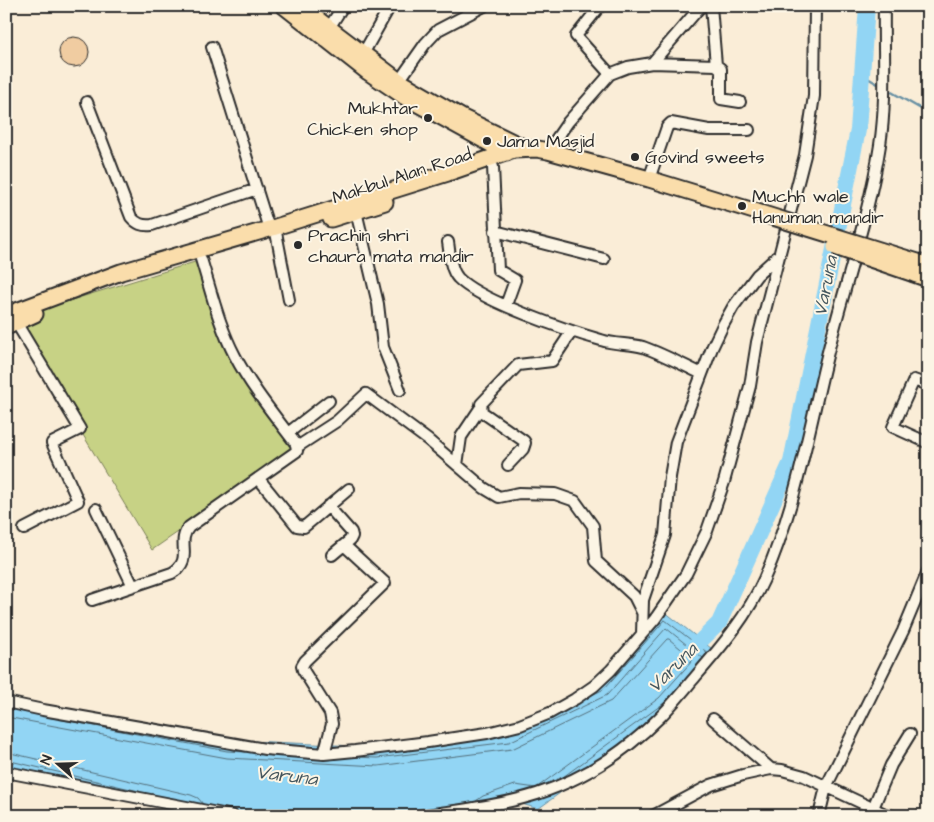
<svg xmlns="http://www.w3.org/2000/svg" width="934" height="822" font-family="'Architects Daughter',sans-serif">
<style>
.green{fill:#c7d285;stroke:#797e58}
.water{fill:#92d5f4;stroke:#6991a4}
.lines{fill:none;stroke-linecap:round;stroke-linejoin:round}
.shore{stroke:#546f7b;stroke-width:1}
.stream{stroke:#6991a4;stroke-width:2.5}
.river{stroke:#92d5f4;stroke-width:16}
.building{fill:#f0cca1;stroke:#2b2b2b}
.minor-casing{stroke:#2b2b2b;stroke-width:14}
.highway-casing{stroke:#2b2b2b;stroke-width:19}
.minor{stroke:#fcf5e5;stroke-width:10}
.highway{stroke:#faddab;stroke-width:15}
.highway-bridge-casing{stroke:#2b2b2b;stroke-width:19;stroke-linecap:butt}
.highway-bridge{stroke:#faddab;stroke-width:15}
.poi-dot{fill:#2b2b2b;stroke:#fcf5e5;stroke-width:2}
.labels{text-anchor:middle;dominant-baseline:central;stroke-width:4;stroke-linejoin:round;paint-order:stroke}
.poi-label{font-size:18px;fill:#2b2b2b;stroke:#fcf5e5;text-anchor:start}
.street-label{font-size:18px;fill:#2b2b2b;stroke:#fcf5e5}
.water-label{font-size:19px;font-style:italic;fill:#45565d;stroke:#fcf5e5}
</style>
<rect width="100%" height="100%" fill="#faedd7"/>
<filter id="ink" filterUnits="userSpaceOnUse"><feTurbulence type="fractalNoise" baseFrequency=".02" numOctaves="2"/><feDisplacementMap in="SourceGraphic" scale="10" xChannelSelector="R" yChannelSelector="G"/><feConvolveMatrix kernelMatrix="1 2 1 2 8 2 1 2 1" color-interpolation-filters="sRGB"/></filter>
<g filter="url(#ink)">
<path class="green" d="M198 261 234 363 294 452 152 550 13 318Z"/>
<path class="water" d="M665 612 721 656 672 711 538 809 519 803 484 816H198L153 806 6 771V698L230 740 376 747 505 732 601 686Z"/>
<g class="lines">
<path class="shore" d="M590 696 604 689 665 620 708 653
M6 717 227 758 378 766 512 749 611 701 667 639H669L692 658V661L659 698 536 788 515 785 483 796 476 801
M47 717 227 751 246 752
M6 752 191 795 198 798 203 804
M355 757 377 758 509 742 607 695 666 628 703 658
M6 760 139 791
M563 777 664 703 684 681"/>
<path class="stream" d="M861 74 881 86
M888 90 928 113"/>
<path class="river" d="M686 655 719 623 791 462 858 130 867 6"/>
</g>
<path class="building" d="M59 52a15 15 0 1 1 30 0a15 15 0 1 1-30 0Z"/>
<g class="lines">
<g class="minor-casing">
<path id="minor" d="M600 6 576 36 610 74
M711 6 716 65
M329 28 343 6
M212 47 269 229
M363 54 390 6
M652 63 701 6
M399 81 425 44 438 30 484 6
M87 102 131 217C137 224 142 226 152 225L257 189
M548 151 568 122 610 74 628 67 652 63 716 65 721 69V99L740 102
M493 167 498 270 515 280 506 305
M649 179 667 127 671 123 709 130H749
M355 207 378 304 383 347 400 390
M275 227 289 300
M495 231 604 259
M448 242C450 254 450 269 458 278 480 301 569 331 601 340 615 345 629 343 643 347 663 354 683 365 702 374
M14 319 80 429 52 443 78 501 24 529
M928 385 914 380 893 427 926 442 928 438
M288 433 329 401
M297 447 337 421 366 394 428 440 484 488 499 497 519 493 555 494 575 501 593 526 596 561 634 596 642 612
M457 465 461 437 481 407
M508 465 523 449 525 443 524 441 482 412 481 404 518 365 552 361 572 331
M259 479 297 526 304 527 349 489
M328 506 351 532 352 536 350 540 332 555
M96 509 133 586
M92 600 172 573C195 559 175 543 189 527L297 451 296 444C275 416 251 387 235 356 219 326 211 291 201 259
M642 634 643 600 665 535 670 477 676 442 712 348 723 325 733 307 757 275 779 255
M6 702 43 710 265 749 324 754 355 751 428 742 487 733 520 725 550 713 575 699 594 686 611 670 655 619 686 574 707 531 724 482 750 386 757 342 805 155 814 96 815 6
M713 719 771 769
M324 754 332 724 330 713 303 670 302 666 305 661 385 583 344 545
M6 772 233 816
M873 808 891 765 910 734
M420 816C459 810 499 806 537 794 583 779 625 752 659 718 672 705 684 690 696 676 722 646 748 615 764 579 795 510 809 429 827 356 844 286 869 217 880 145 887 100 883 52 884 6
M653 816 711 785 743 775 771 769 782 770 804 776 885 814 893 816
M819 816 826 787 903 631 928 571"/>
</g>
<g class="highway-casing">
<path id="highway" d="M284 6 368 72 405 97 507 153
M300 6 399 81 463 118 527 149
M331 219 385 202
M914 274 928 279
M6 315 121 272 269 229 448 173 514 150 537 149 548 151 649 179 757 212
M6 327 35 314"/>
</g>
<use href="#minor" class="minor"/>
<use href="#highway" class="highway"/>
<g class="highway-bridge-casing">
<path id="highway-bridge" d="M757 212 921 263
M835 247 914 274"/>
</g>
<use href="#highway-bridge" class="highway-bridge"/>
</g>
</g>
<g class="poi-dot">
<circle cx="428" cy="118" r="5"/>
<circle cx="487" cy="141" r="5"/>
<circle cx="635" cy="157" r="5"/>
<circle cx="742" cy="206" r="5"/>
<circle cx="298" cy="245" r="5"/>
</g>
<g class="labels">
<g class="poi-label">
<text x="418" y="108" text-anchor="end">Mukhtar<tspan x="418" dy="21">Chicken shop</tspan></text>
<text x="497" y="141">Jama Masjid</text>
<text x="645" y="157">Govind sweets</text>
<text x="752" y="196">Muchh wale<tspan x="752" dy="21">Hanuman mandir</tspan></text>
<text x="308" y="235">Prachin shri<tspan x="308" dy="21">chaura mata mandir</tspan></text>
</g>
<g class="street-label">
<text transform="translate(402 176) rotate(-18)">Makbul Alan Road</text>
</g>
<g class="water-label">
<text transform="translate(826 286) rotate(-79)">Varuna</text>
<text transform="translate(673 668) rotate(-45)">Varuna</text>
<text transform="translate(287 776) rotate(7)">Varuna</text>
</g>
</g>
<rect width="934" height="822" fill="none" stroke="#fcf5e5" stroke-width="25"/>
<rect x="12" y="12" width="909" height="797" fill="none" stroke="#2b2b2b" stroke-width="2" filter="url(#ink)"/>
<g transform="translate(58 764) rotate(290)" stroke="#fcf5e5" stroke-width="4" paint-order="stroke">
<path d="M0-4L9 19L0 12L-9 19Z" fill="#2b2b2b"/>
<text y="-8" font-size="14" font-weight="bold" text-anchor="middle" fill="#2b2b2b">N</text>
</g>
</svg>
